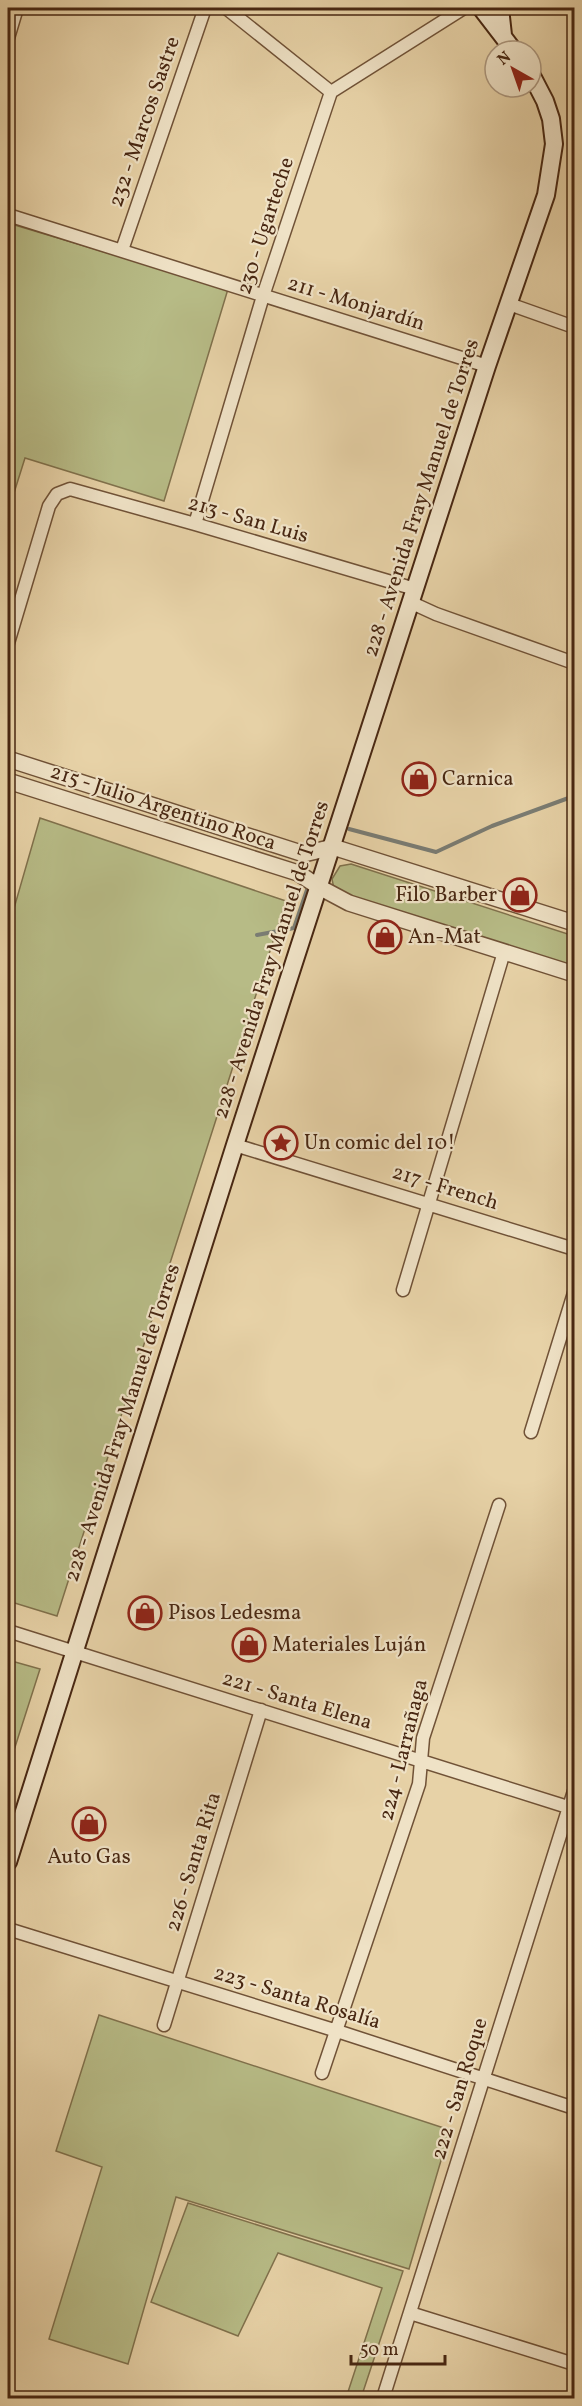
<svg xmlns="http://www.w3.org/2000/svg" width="582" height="2406" font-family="Vollkorn,serif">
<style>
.green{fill:#b7bb86;stroke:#80714c;stroke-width:1.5}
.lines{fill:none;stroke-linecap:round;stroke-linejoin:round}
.stream{stroke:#7a7c73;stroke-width:4}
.minor-casing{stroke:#705237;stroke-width:15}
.tertiary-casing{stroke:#705237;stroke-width:18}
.secondary-casing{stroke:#482712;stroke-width:20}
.minor{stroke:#efe2c6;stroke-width:12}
.tertiary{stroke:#efe2c6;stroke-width:15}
.secondary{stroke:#efe2c6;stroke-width:16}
.labels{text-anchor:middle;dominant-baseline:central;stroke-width:4.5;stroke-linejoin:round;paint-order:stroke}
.street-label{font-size:21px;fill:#482712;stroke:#efe2c6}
.poi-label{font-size:21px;fill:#482712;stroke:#efe2c6;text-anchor:start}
</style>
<rect width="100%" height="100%" fill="#e7d2a7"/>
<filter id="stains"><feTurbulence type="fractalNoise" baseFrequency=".00333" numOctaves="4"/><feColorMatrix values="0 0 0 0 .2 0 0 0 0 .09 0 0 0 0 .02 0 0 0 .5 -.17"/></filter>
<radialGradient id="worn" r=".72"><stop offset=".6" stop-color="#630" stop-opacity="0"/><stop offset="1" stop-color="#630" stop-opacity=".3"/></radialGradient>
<path class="green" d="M8 223 228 289 164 501 25 458 8 512Z
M40 818 286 901 57 1616 8 1601V929Z
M351 864 574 936V969L346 897 334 889 332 879 340 866Z
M8 1660 40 1669 8 1769Z
M99 2015 450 2130 409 2269 176 2197 128 2364 49 2339 102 2167 56 2151Z
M188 2203 403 2271 361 2398H346L382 2288 278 2253 238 2336 151 2302Z"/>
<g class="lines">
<path class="stream" d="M349 829 436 852 492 826 574 796
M257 935 294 928 308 887"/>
<g class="minor-casing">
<path id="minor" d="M226 8 331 92
M8 38 17 8
M8 215 487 366
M122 250 205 8
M509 304 574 327
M195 524 263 296 331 92 464 8
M412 603 436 614 574 663
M8 643 49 506 57 494 70 489 195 524 415 589
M235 1145 574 1249
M403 1290 504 952
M531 1432 574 1293
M8 1631 574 1809
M8 1929 337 2031 574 2108
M164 2025 261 1710
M322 2073 419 1784 423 1738 499 1505
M410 2313 574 2364
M383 2398 574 1791"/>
</g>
<g class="tertiary-casing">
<path id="tertiary" d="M8 759 304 854 333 847 574 923
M8 781 298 873 319 887 349 903 574 974"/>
</g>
<g class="secondary-casing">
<path id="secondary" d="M481 8 514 51
M500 8 503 35
M8 1862 235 1145 487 366 546 195 554 144 551 119 545 101 531 74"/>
</g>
<use href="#minor" class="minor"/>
<use href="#tertiary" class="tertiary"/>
<use href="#secondary" class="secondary"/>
</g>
<defs>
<g id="shop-ring" transform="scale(1.725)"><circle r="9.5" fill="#efe2c6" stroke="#8f2418" stroke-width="1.5"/><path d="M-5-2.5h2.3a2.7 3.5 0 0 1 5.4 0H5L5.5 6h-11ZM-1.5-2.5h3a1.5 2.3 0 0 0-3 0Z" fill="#8f2418"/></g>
<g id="sight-ring" transform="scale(1.725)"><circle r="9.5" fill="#efe2c6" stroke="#8f2418" stroke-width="1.5"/><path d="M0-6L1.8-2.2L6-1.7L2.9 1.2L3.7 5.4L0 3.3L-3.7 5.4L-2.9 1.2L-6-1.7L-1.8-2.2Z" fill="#8f2418"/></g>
</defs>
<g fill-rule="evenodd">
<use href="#shop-ring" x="419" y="779"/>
<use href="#shop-ring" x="520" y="895"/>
<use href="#shop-ring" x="385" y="937"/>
<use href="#sight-ring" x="281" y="1143"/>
<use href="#shop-ring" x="145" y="1613"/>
<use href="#shop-ring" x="249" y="1645"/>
<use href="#shop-ring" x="89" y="1824"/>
</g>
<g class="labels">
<g class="street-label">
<text transform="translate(145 122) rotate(-71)">232 - Marcos Sastre</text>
<text transform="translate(266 226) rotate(-72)">230 - Ugarteche</text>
<text transform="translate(356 304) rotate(17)">211 - Monjardín</text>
<text transform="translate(422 498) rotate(-72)">228 - Avenida Fray Manuel de Torres</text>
<text transform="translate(248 520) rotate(16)">213 - San Luis</text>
<text transform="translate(163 808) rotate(18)">215 - Julio Argentino Roca</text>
<text transform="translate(272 960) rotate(-72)">228 - Avenida Fray Manuel de Torres</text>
<text transform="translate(445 1188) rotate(17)">217 - French</text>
<text transform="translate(123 1423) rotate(-72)">228 - Avenida Fray Manuel de Torres</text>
<text transform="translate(297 1701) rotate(17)">221 - Santa Elena</text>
<text transform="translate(404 1750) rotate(-76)">224 - Larrañaga</text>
<text transform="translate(194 1862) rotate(-73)">226 - Santa Rita</text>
<text transform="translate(297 1998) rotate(17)">223 - Santa Rosalía</text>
<text transform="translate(460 2089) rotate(-73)">222 - San Roque</text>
</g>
<g class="poi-label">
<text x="442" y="779">Carnica</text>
<text x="497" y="895" text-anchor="end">Filo Barber</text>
<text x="408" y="937">An-Mat</text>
<text x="304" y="1143">Un comic del 10!</text>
<text x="168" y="1613">Pisos Ledesma</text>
<text x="272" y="1645">Materiales Luján</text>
<text x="89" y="1857" text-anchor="middle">Auto Gas</text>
</g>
</g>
<rect width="582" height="2406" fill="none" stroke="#e7d2a7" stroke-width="30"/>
<rect x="9" y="9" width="564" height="2388" fill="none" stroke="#482712" stroke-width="3"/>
<rect x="15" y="15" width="552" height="2376" fill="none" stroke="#482712" stroke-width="1.5"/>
<g transform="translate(513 69) rotate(320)"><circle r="28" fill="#efe2c6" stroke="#ac977e" stroke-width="1.5"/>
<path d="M0-4.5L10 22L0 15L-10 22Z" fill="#8f2418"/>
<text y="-9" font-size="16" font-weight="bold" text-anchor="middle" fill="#482712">N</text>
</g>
<path d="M351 2355v9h94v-9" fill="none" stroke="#482712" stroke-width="3"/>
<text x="360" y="2355" font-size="18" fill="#482712" stroke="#efe2c6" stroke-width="4.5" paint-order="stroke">50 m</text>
<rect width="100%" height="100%" filter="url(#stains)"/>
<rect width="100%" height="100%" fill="url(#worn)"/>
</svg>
